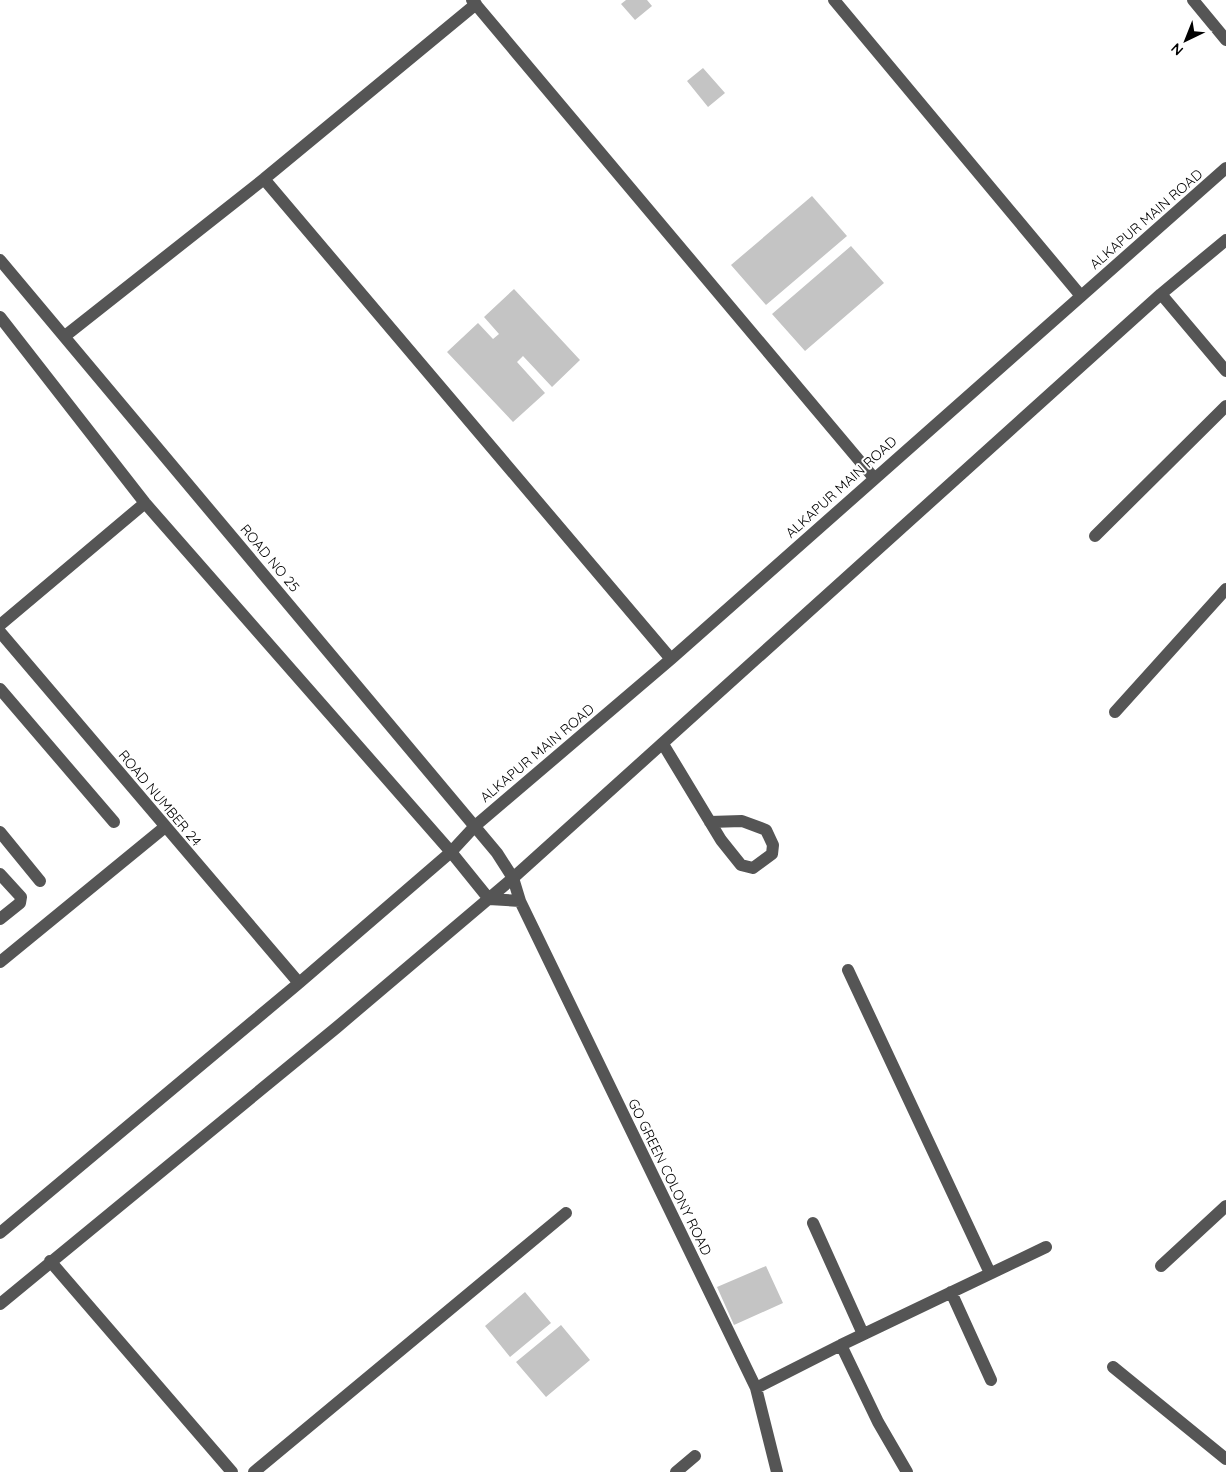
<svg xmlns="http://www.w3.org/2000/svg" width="1226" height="1472" font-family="Quicksand,sans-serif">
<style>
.building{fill:#c4c4c4}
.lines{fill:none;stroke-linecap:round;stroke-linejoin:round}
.minor{stroke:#555;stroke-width:12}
.labels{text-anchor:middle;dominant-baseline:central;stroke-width:4;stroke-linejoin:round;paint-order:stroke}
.street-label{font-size:14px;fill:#000;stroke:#fff}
</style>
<rect width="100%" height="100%" fill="#fff"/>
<path class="building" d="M626 0H647L652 6 635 20 621 4Z
M703 68 725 93 708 107 687 81Z
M812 196 847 236 766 305 731 265Z
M851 246 884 283 805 351 772 314Z
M514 289 580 360 552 387 523 356 517 362 545 393 513 422 447 352 478 323 493 339 499 334 484 317Z
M766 1266 783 1303 734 1325 717 1287Z
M525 1292 551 1323 510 1357 485 1326Z
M561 1325 590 1360 546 1397 516 1362Z"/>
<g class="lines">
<path class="minor" d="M472 0 874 478
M834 0 1081 296
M1193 0 1226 40
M264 179 671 659
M0 260 497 853 513 878 520 901 756 1388 777 1472
M1161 294 1226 371
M0 317 145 503 451 852 489 899 520 901
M65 336 264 179 476 4
M1095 536 1226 406
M0 625 145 503
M0 632 299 983
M0 689 114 822
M1115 712 1226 589
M663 744 721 840 741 865 753 868 772 854 773 845 766 830 742 821 710 822
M0 832 40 881
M0 874 21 897 20 903 0 919
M0 962 165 827
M848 970 990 1273
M813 1223 863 1334
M0 1233 299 983 451 852 475 826 671 659 1226 168
M50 1261 232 1472
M1161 1266 1226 1206
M951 1292 991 1380
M0 1304 336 1028 513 878 1161 294 1226 240
M841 1345 878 1422 907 1472
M1113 1367 1226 1459
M756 1388 841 1345 1046 1247
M254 1472 566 1213
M676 1472 695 1456"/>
</g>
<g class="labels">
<g class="street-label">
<text transform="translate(1146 219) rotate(-41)">ALKAPUR MAIN ROAD</text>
<text transform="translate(841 487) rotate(-42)">ALKAPUR MAIN ROAD</text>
<text transform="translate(270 558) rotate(50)">ROAD NO 25</text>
<text transform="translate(537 753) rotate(-40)">ALKAPUR MAIN ROAD</text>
<text transform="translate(160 798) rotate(50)">ROAD NUMBER 24</text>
<text transform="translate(670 1177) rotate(64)">GO GREEN COLONY ROAD</text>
</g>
</g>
<g transform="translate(1186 40) rotate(223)" stroke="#ffffff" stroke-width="4" paint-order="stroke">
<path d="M0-4L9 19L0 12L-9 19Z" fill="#000000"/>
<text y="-8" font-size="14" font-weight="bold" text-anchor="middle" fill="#000000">N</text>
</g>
</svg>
